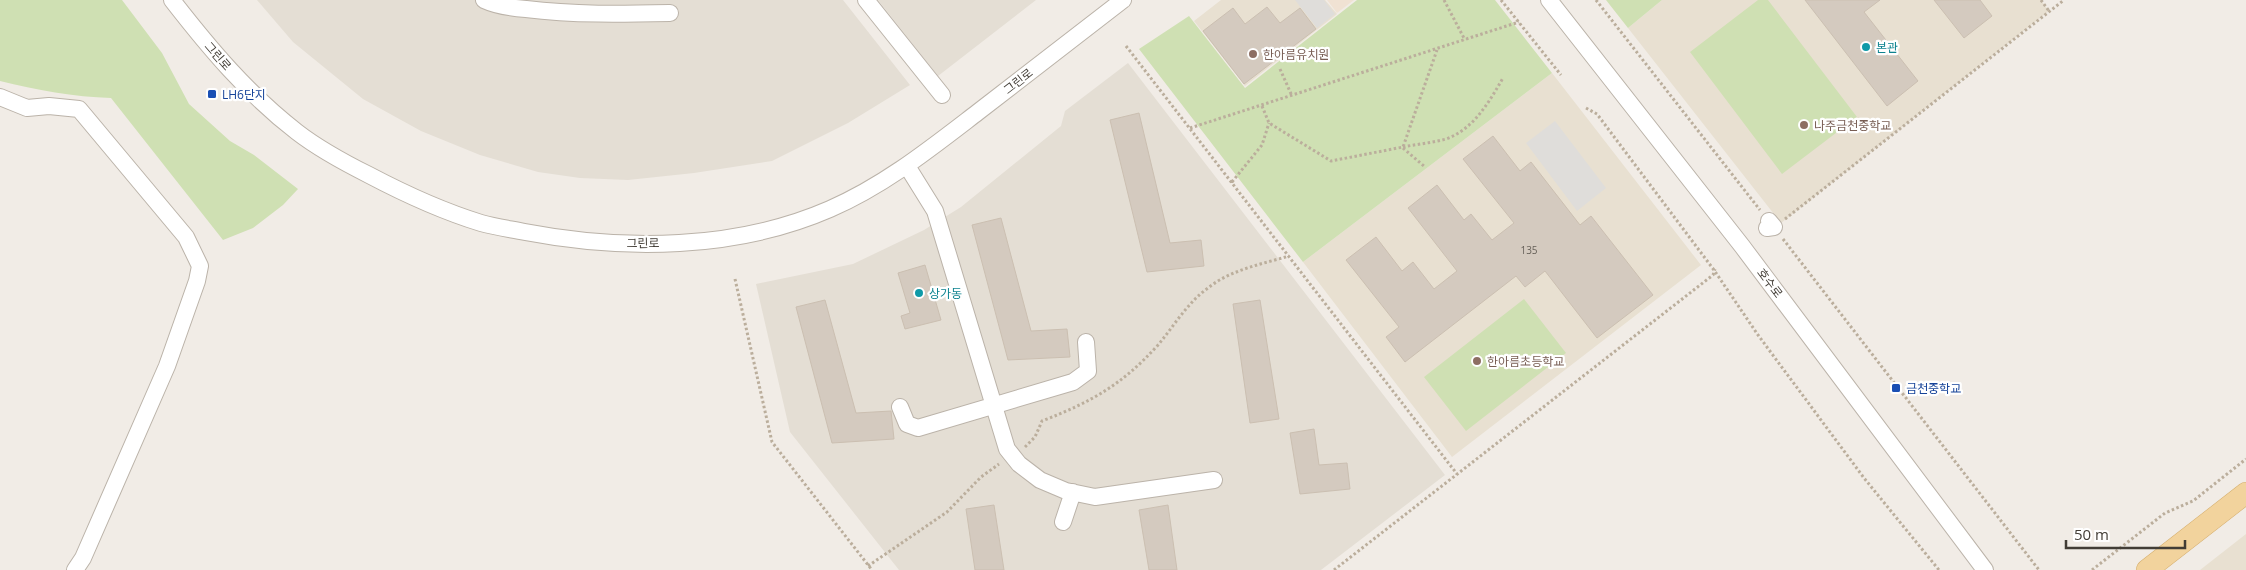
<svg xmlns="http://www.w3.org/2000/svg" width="2246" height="570" font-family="'Open Sans','Noto Sans KR',sans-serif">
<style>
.residential{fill:#e4ded4}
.commercial{fill:#f0e2d3}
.education{fill:#e8e0d1}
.green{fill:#cfe0b3}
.parking{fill:#dfddda}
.building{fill:#d4cabf;stroke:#cbbfb1}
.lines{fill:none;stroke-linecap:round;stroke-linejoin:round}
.minor-casing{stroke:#bbb3a9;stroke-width:18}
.major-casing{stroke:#d5af6f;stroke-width:22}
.path{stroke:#bbae9c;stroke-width:3;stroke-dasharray:2.5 2.5;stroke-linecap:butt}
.minor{stroke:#fff;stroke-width:16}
.major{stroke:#f2d39d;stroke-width:21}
.culture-dot{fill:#0f9aa8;stroke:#fff;stroke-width:2}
.education-dot{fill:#8d6e63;stroke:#fff;stroke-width:2}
.transit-dot{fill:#1a4fb4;stroke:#fff;stroke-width:2}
.labels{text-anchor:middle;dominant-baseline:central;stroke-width:4.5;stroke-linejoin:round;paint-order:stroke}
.number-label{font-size:10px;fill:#666058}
.culture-label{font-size:12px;fill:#0d838f;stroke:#fff;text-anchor:start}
.education-label{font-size:12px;fill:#785e54;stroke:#fff;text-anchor:start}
.street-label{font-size:12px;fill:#423d36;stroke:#fff}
.transit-label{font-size:12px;fill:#164399;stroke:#fff;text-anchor:start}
</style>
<rect width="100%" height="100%" fill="#f1ece6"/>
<path class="residential" d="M257 0H843L910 85 848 123 772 161 694 173 628 180 580 178 538 172 480 155 421 131 363 99 293 42Z
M878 0H1036L938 76Z
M1128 63 1445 475 1321 570H899L790 432 756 284 853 264 924 230 961 207 1061 126 1065 111Z"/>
<path class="commercial" d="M1327 0H1354L1337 13Z"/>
<path class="education" d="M1221 0H1325L1337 14 1245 86 1194 21Z
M1662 0H2041L2049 11 1781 223 1628 28Z
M1552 73 1701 265 1452 457 1303 262Z
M2246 534V570H2200Z"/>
<path class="green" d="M0 0H122L162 53 189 104 230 141 254 155 298 189 283 205 253 228 223 240 111 98C74 97 36 90 0 81Z
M1357 0H1495L1552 73 1303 262 1139 49 1189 16 1245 88Z
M1606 0H1662L1628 28Z
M1758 0H1768L1857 117 1782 174 1690 52Z
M1524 299 1566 353 1466 431 1424 377Z"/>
<path class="parking" d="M1295 0H1324L1335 14 1317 28Z
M1555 121 1606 188 1577 211 1526 143Z"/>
<path class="building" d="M1805 0H1880L1864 12 1918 81 1887 106Z
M1934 0H1980L1992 16 1964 38Z
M1267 7 1280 23 1300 8 1316 29 1244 84 1203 31 1233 8 1245 24Z
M1139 113 1170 243 1201 240 1204 266 1147 272 1110 120Z
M1493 136 1520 171 1531 162 1580 225 1591 216 1653 295 1597 338 1545 271 1525 287 1516 276 1405 362 1386 337 1399 327 1346 260 1376 237 1402 271 1413 262 1434 289 1457 271 1408 208 1437 185 1464 220 1471 214 1492 240 1514 223 1463 159Z
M1001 218 1031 331 1067 329 1070 357 1008 360 972 225Z
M925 265 941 320 905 329 901 316 910 313 898 273Z
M825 300 856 413 891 411 894 439 832 443 796 307Z
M1260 300 1279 419 1250 423 1233 304Z
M1314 429 1319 465 1347 463 1350 489 1300 494 1290 433Z
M994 505 1004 570H975L966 509Z
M1168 505 1177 570H1149L1139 510Z"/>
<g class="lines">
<g class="minor-casing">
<path id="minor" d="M172 0C210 49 248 94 297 132 319 149 345 163 369 175 405 194 442 211 481 223 495 227 510 229 525 232 624 251 736 250 830 209 885 185 931 148 978 112 1027 74 1075 37 1123 0
M484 0C497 6 512 8 526 9 574 15 622 14 670 13
M866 0 942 95
M1549 0 1742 246 1985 570
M0 97 27 108 49 106 79 109 186 237 200 266 197 281 167 366 83 558 75 570
M907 166 935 211 1007 449 1019 464 1040 480 1066 491 1095 497 1214 480
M1767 228 1774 227 1769 221
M900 407 907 424 918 428 1073 382 1088 371 1086 342
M1063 522 1073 492"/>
</g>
<g class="major-casing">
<path id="major" d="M2147 570 2246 493"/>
</g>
<path class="path" d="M1444 0 1465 40
M1501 0 1561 75
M1596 0 1760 210
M2041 0 2049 11
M1126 46 1457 474
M1280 69 1292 96
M1262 106 1269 123 1331 161 1403 147 1437 50
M1586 108 1597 114 1714 270 1758 335 1864 478 1939 570
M1190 128 1519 22
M1403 147C1417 144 1432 143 1446 139 1474 129 1489 102 1503 78
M1403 148 1425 167
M1232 182 1262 145 1269 123
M1785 219 2064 0
M1783 239 2039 570
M735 279 772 442 872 570
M1025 447 1035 437 1042 421C1091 402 1122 385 1158 345 1174 326 1187 303 1208 288 1230 270 1262 264 1289 256
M868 566 947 512 981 477 999 464
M1334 570 1713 275 1715 269
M2092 570 2165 513 2193 501 2246 459"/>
<use href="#minor" class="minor"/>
<use href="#major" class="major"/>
</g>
<g class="culture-dot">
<circle cx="1866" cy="47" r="5"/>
<circle cx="919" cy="293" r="5"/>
</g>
<g class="education-dot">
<circle cx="1253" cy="54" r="5"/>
<circle cx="1804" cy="125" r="5"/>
<circle cx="1477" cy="361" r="5"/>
</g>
<g class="transit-dot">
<rect x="207" y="89" width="10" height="10" rx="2.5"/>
<rect x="1891" y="383" width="10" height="10" rx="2.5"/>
</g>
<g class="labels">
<g class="number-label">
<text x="1529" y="250">135</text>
</g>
<g class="culture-label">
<text x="1876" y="47">본관</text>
<text x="929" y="293">상가동</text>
</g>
<g class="education-label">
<text x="1263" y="54">한아름유치원</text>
<text x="1814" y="125">나주금천중학교</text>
<text x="1487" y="361">한아름초등학교</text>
</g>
<g class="street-label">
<text transform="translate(218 56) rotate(49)">그린로</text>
<text transform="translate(1018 81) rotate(-38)">그린로</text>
<text transform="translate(643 243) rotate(-1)">그린로</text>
<text transform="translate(1770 283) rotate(53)">호수로</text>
</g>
<g class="transit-label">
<text x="222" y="94">LH6단지</text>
<text x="1906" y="388">금천중학교</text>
</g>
</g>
<path d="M2066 540v8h119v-8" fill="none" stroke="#423d36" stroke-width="2.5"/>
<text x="2074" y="540" font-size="15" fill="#423d36" stroke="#ffffff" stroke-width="4" paint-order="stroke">50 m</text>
</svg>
